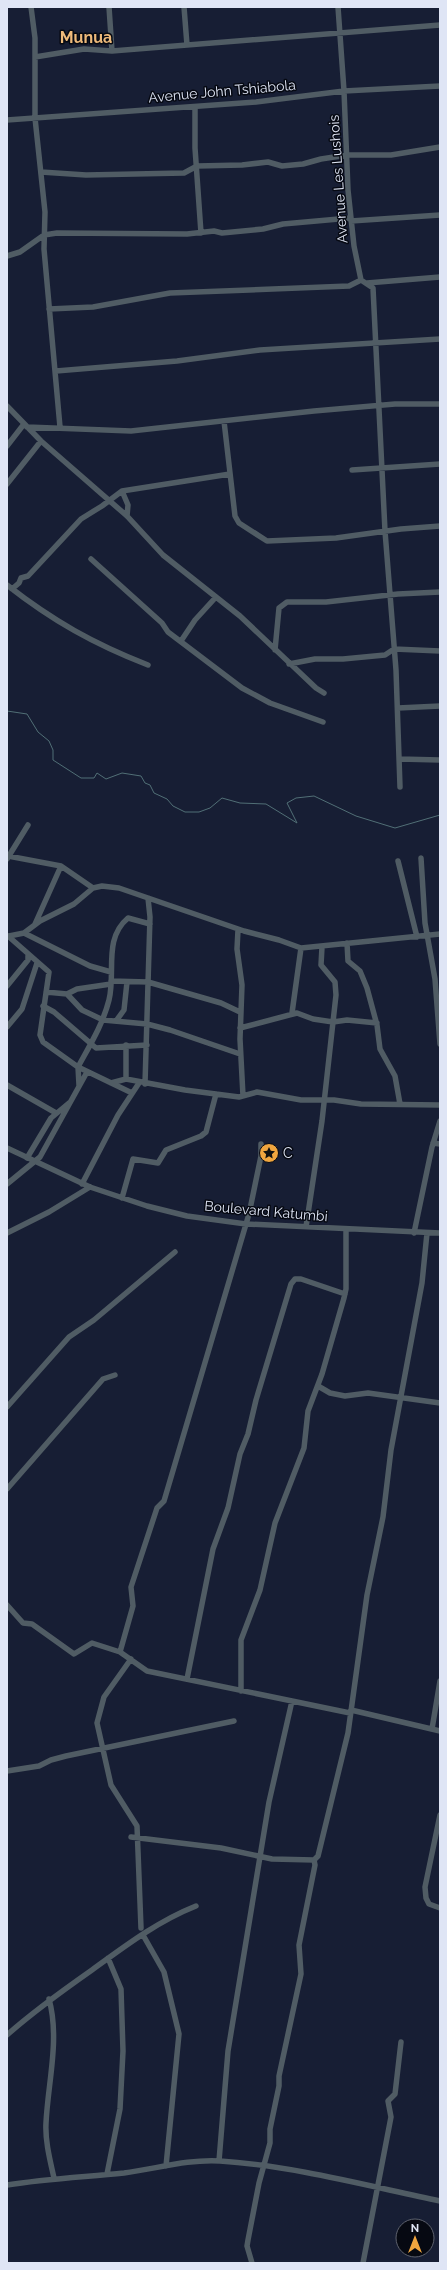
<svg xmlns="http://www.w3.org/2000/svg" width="447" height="2270" font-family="Raleway,sans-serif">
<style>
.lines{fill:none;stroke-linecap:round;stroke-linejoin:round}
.stream{stroke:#516f76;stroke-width:1}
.minor{stroke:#505c64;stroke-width:5.5}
.labels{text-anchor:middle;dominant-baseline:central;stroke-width:3;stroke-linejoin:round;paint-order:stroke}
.street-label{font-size:14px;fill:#dfe5f5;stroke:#060912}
.poi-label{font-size:14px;fill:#dfe5f5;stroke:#060912;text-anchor:start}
.quarter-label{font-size:16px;font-weight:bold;fill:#eeba7b;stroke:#060912}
</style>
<rect width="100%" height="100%" fill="#171e34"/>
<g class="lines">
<path class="stream" d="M7 711 27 714 38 732 49 741 53 750V760L81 778H94L97 773 106 779 122 773 141 776 145 783 150 785 154 793 167 799 173 806 185 812H199L210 808 222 798 240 803 266 804 297 823 287 803 296 798 314 796 356 816 395 828 440 815"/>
<path class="minor" d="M31 7 35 38V118L45 212 44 249 60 427
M109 7 112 51
M184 7 187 45
M338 7 344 91 348 190 354 246 361 280 373 288 385 531 396 670 400 787
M35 57 84 49 112 51 440 25
M195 107V148L201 233
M7 120 256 102 344 91 440 86
M41 172 86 175 184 173 197 166 242 165 268 162 282 166 303 164 321 159 347 155H391L440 147
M351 221 440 215
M7 256 20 252 44 235 57 233 187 234 214 231 222 233 263 229 283 224 350 218
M367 283 440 277
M49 309 93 307 170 293 349 286 361 280
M56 371 177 361 260 350 440 339
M7 406 41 441 127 516 163 555 240 616 316 688 324 693
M224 421 235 516 239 523 267 541 336 538 401 529 440 526
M27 427 131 431 314 411 395 404H440
M7 446 24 424
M352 470 440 464
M7 484 41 441
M122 491 128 505 127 516
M91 559 162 623 168 632 242 688 270 703 323 722
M7 585C53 621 94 644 148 665
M12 589 19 583 21 578 28 576 81 519 102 506 122 491 230 474
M181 641 195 620 216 597
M275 650 279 608 287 602H326L398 594 440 592
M289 664 315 659H343L385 655 394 649 440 651
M398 708 440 706
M399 759 440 760
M8 856 61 866 93 888
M421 858 425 923 435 979 440 1044
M7 859 28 825
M398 861 417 937
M35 924 61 866
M238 930 237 949 242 985 240 1039 243 1096
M24 933 90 966 111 972
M8 936 49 972 40 1035 43 1042 78 1067 79 1085
M9 936 24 933 40 921 74 904 93 888 102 886 119 888 244 931 279 940 301 948 440 934
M347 943 348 961 360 971 367 988 377 1025 380 1049 395 1076 400 1104
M111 981 148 982 221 1003 240 1012
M7 986 28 960V956
M46 992 67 994 82 1010 103 1020 147 1024 170 1030 240 1054
M67 994 77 989 111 984
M43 1006 54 1012 96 1048 147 1045
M292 1013 301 948
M116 1021 124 1010 127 982
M7 1027 22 1009 37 963
M240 1028 297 1013 313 1019 333 1022 347 1020 377 1023
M126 1079V1045
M111 1083 126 1079 185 1090 239 1097 257 1092 301 1100H334L361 1104 440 1105
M145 1084 150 917 148 898
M7 1085 56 1113
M132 1093 78 1067C90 1045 103 1024 109 1000 116 972 103 939 128 918L150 924
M433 1143 440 1144
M7 1148 90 1187 147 1206 187 1216 246 1224 440 1233
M27 1158 51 1118 69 1103
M7 1184 40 1157 87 1072
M82 1184 118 1115 139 1083
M122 1198 133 1159 158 1163 166 1150 201 1136 206 1132 216 1094
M306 1227 322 1121 336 995 335 982 321 965 322 947
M7 1233 49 1212 90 1187
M414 1233 432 1147 440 1121
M318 1386 330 1393 345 1396 368 1393 440 1403
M7 1407 69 1337 94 1320 175 1252
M7 1489 103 1379 115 1375
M7 1605 23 1623 32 1624 74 1654 92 1643 120 1652 147 1671 350 1713
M120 1652 133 1606 131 1587 157 1508 164 1501 249 1214 261 1156V1144
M131 1659 104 1697 97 1723 111 1785 137 1826 141 1928
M187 1679 213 1549 228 1508 240 1454 248 1434 256 1400 291 1284 295 1279H301L345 1294
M241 1691V1640L260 1590 275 1523 304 1448 308 1411 322 1374 344 1298 346 1289V1229
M351 1710 440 1731
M432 1729 440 1681
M7 1771 39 1766 51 1760 66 1756 234 1721
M440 1815 425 1887 426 1898 429 1904 440 1908
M131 1837 221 1848 272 1859 314 1860
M143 1935 164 1972 179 2034 166 2166
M49 1999C60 2039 48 2082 46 2123 45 2141 50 2160 54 2178
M7 2035C34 2011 62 1991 92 1970 125 1946 158 1921 196 1906
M219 2161 228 2051 269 1802 292 1701
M107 2174 120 2109 123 2051 121 1989 108 1958
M7 2185C46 2179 85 2177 124 2173 156 2169 187 2159 220 2161 294 2166 368 2186 440 2201
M252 2263 247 2246 248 2240 259 2183 270 2143V2129L279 2086V2076L301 1974 299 1945 315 1865 314 1860 318 1856 348 1733 367 1595 383 1517 391 1450 422 1283 427 1233
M363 2263 391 2117 388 2101 395 2094 401 2042"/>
</g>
<defs>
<g id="sight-disc" transform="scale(1)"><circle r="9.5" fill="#f1a63f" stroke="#060912"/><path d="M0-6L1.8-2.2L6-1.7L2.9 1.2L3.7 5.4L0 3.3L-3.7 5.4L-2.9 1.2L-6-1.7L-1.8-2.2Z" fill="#111"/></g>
</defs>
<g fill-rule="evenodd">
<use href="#sight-disc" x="269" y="1153"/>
</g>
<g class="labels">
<g class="street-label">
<text transform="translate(222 91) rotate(-5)">Avenue John Tshiabola</text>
<text transform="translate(338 179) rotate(-94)">Avenue Les Lushois</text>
<text transform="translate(266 1211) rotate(5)">Boulevard Katumbi</text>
</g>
<g class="poi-label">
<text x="283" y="1153">C</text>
</g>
<g class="quarter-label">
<text x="86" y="37">Munua</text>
</g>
</g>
<rect width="447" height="2270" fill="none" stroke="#dfe5f5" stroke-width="16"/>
<g transform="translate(415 2238)"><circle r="19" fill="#060912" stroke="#5d616d"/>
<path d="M0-3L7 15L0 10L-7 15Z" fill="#f1a63f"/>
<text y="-6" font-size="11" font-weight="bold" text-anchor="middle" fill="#dfe5f5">N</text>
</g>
</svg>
